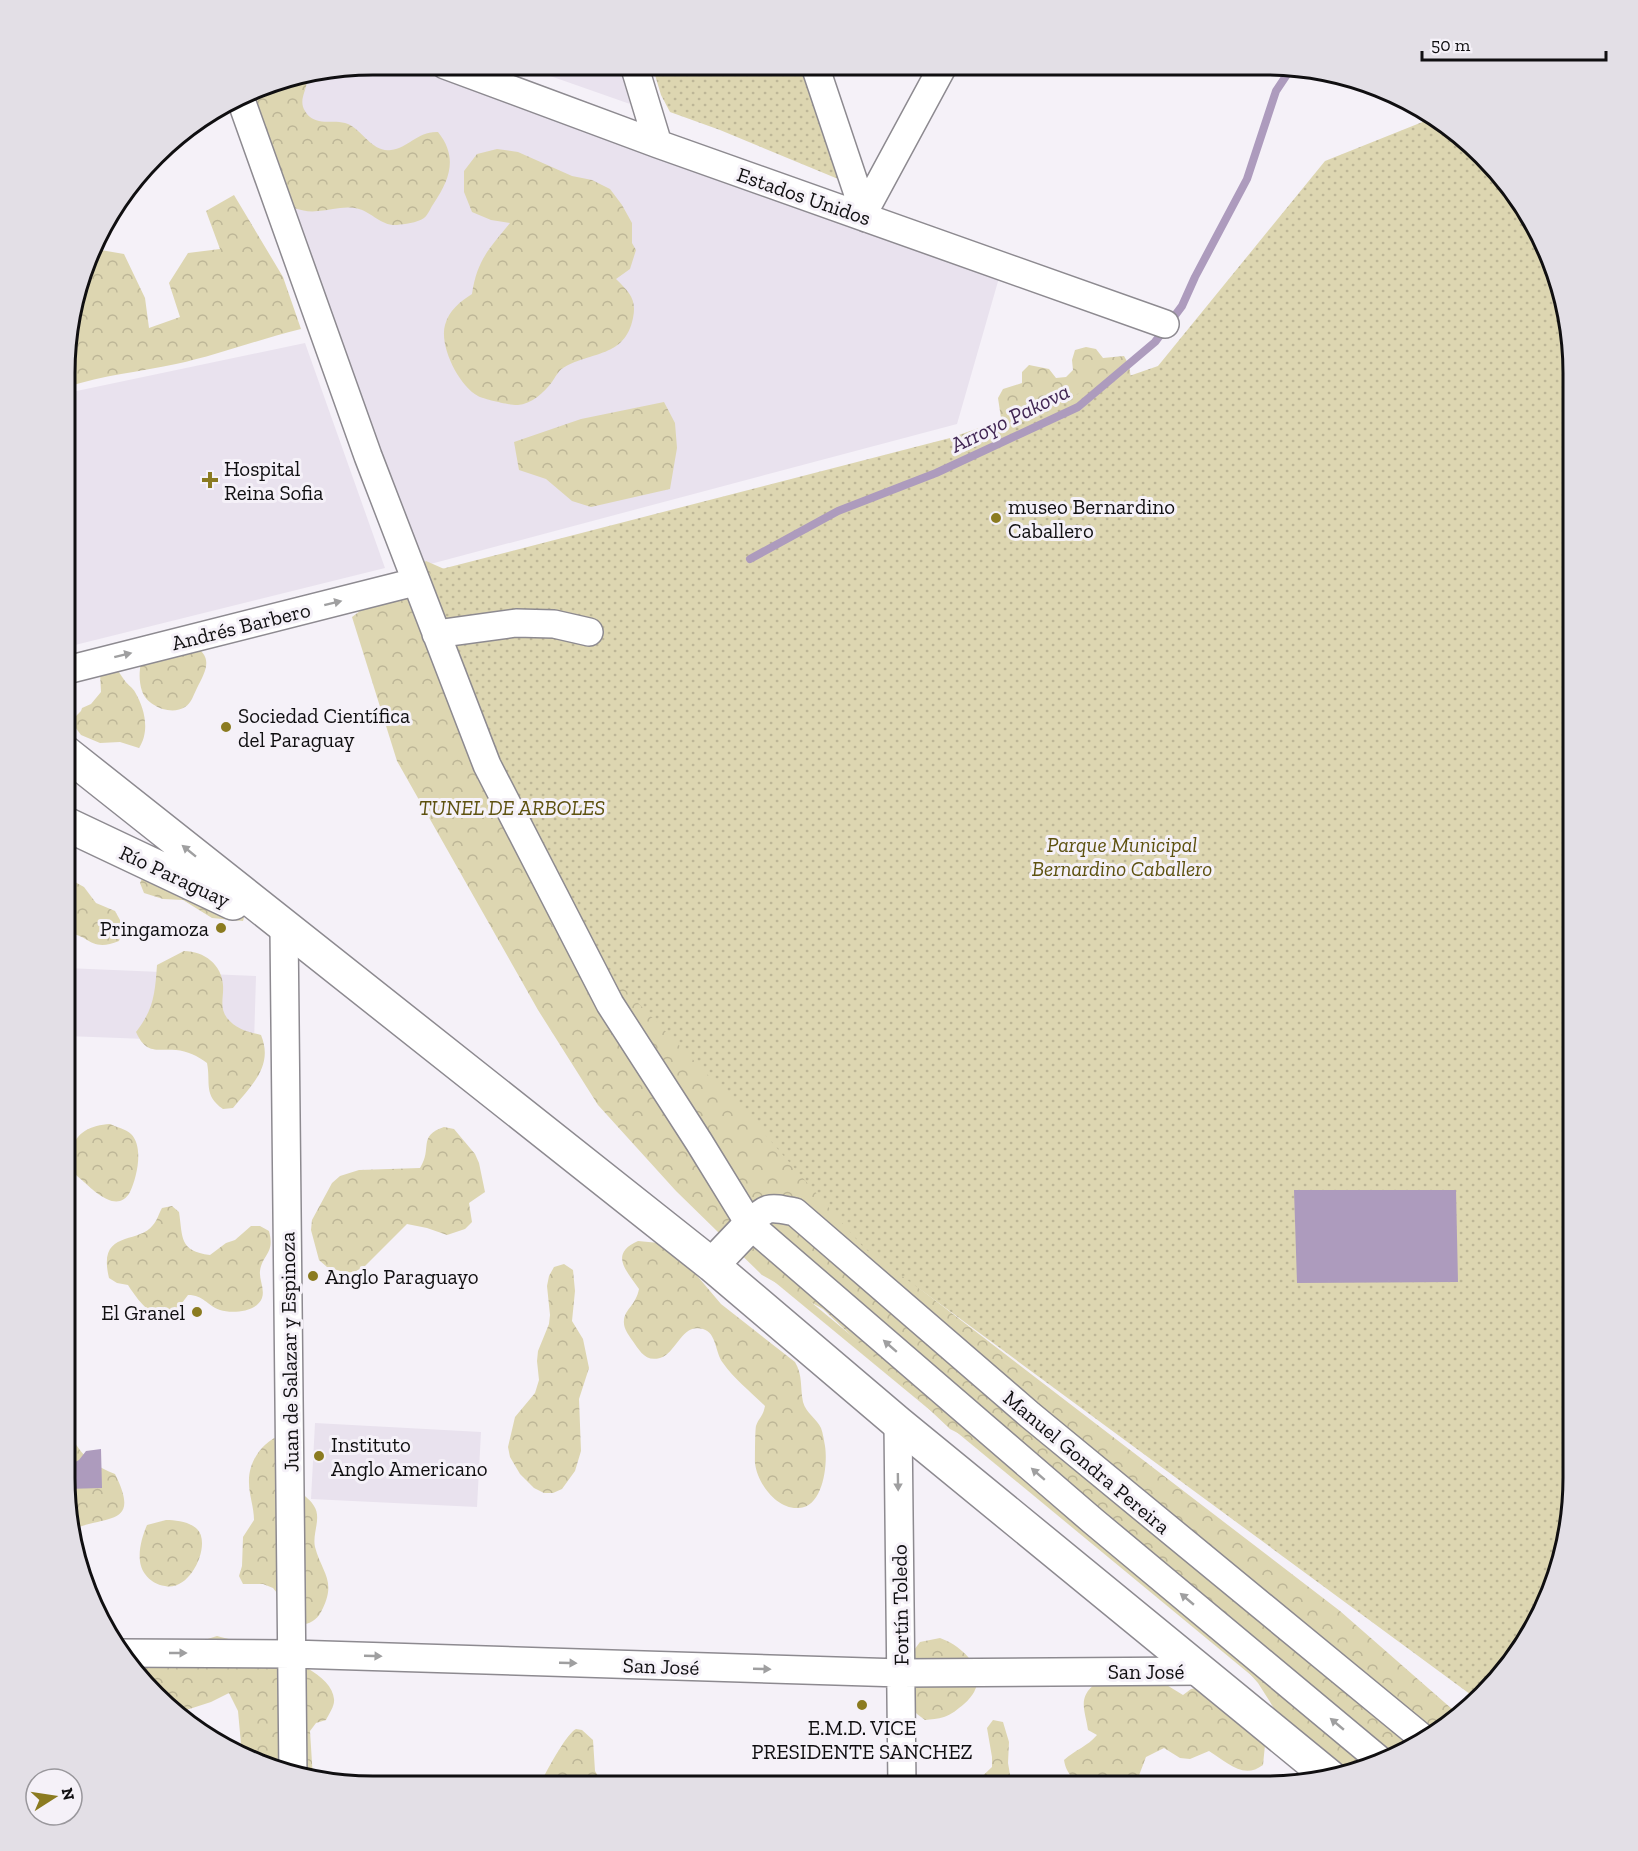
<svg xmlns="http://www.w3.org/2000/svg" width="1638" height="1851" font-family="'Zilla Slab',serif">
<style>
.built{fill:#e9e2ee}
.grass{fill:#ddd6b1}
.forest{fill:url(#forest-crowns)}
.park{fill:url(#park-dots)}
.water{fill:#ad9bbd}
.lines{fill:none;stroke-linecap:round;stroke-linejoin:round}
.stream{stroke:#ad9bbd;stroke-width:8}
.minor-casing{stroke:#8d8a90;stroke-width:30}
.highway-casing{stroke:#8d8a90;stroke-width:36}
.minor{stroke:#fff;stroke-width:27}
.highway{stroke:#fff;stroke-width:33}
.oneway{fill:#9f9fa0}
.poi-dot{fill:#8b7b20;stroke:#f5f1f8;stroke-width:2}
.labels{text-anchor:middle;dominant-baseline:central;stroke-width:6;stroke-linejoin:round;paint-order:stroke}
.street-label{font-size:21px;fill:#100f11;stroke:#f5f1f8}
.poi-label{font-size:21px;fill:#100f11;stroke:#f5f1f8;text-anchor:start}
.park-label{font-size:21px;font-style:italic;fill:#5d510f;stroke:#f5f1f8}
.water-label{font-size:22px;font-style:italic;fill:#412653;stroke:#f5f1f8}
.rim{fill:none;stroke:#100f11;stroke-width:3}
</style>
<defs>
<pattern id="forest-crowns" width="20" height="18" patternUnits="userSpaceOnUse" patternTransform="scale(1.5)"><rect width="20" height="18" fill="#ddd6b1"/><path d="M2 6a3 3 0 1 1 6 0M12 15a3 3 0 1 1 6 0" fill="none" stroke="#bdb697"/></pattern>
<pattern id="park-dots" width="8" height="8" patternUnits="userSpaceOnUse" patternTransform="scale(1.5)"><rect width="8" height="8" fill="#ddd6b1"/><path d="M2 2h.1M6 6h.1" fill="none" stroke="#bdb697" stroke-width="1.8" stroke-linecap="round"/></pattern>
</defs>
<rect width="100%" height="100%" fill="#f5f1f8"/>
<path class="built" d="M373 65H427L1001 271 957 424 423 566 251 94 273 81Z
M519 65H619L630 104Z
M305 343 385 568 67 647V393Z
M66 968 256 976 254 1043 66 1036Z
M315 1423 481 1432 477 1507 311 1499Z"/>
<path class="grass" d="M752 1253 1370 1767 1366 1770 747 1259Z"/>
<path class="forest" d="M306 76C310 88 297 98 305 111 315 128 333 118 348 124 362 130 373 153 391 150 408 148 418 131 438 132 458 157 450 179 434 203 431 207 428 215 424 218 417 223 404 224 397 225 381 226 373 213 359 209 345 205 332 210 318 211 303 213 292 207 279 201L243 98 273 81Z
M497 149 518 152 572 176 592 180 610 189 622 205 632 223V243L636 250 630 269 616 279C629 292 637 299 633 318 625 358 591 351 563 368 558 371 555 378 552 382 544 393 531 404 518 405 513 406 483 399 478 396 459 386 439 346 445 325 449 310 460 302 472 294 477 260 489 249 510 223L491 220 472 212 464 192V171L477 154Z
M234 195 283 277 301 329C259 339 219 355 176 364 139 372 103 375 67 387V332L95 249 124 254 145 298 149 328 180 317 169 283 188 253 220 249 206 211Z
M1086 347 1096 349 1103 358 1124 356 1129 365 1132 385 994 426 1001 418 998 398 1003 389 1022 383V372L1029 365 1049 369 1056 378 1066 377 1073 370 1072 360 1075 350Z
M664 402 675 423 677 448 670 489 591 507 572 501 546 479 519 470 514 442 581 419Z
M426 561 501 594 835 1167 919 1288 1340 1611 1460 1716 1436 1735 1364 1770 1319 1779 1258 1683 1143 1553 1067 1489 950 1429 823 1309 762 1275 676 1191 598 1105 538 1010 397 761 352 617Z
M193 645C214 657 206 670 197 688 194 694 191 704 185 707 171 716 147 706 142 691 139 682 139 672 141 663Z
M114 665C118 670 121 676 125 681 128 685 133 688 135 692 145 709 150 731 139 748L120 742 100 743 81 735 75 727 74 718 81 711 82 708 91 704 101 692 100 673Z
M148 865 249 900 243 921 212 918 183 900 163 899 144 893 140 883Z
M66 877 84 887 96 903 115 911 120 920 122 931 119 941C88 954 87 930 66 935Z
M184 951C204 951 222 965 223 985 224 997 219 1007 227 1018 236 1029 248 1032 261 1035 274 1066 251 1086 233 1108L223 1109C203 1095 211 1083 207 1063 198 1056 187 1051 176 1050 155 1049 146 1054 136 1032 154 1009 155 993 157 965Z
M110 1124C116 1127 126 1129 131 1134 144 1147 137 1177 130 1192 118 1214 95 1192 84 1182 80 1178 74 1174 71 1169 68 1163 69 1157 71 1151 76 1132 91 1125 110 1124Z
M444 1127 454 1129 475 1154 479 1163 485 1192 469 1203 472 1222 465 1229 447 1235 427 1228 407 1224 365 1266 356 1271 347 1273 327 1267 319 1260 311 1230 312 1220 332 1183 340 1176 359 1170 420 1168C433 1148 417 1136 444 1127Z
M172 1206 179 1212C183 1238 179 1251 210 1255L226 1243 235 1240 251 1226H260L269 1231C275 1254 263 1253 260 1271 259 1280 265 1289 262 1298 257 1312 232 1314 220 1310 206 1305 204 1295 188 1295 184 1300 180 1306 175 1310 156 1327 137 1299 128 1285L117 1283 109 1278C97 1229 138 1245 153 1225 157 1221 159 1213 162 1208Z
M638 1241 659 1243 688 1265 721 1304 795 1362C803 1376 800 1387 803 1402 806 1413 817 1419 821 1428 823 1433 824 1441 825 1446 828 1465 823 1507 799 1508 777 1510 757 1483 755 1463 755 1457 755 1430 756 1426 759 1417 763 1417 765 1406 751 1392 734 1379 723 1363 715 1353 717 1333 703 1329 681 1323 677 1353 660 1358 645 1362 640 1351 632 1340 628 1334 623 1328 624 1320 625 1309 636 1305 639 1289 626 1270 609 1254 638 1241Z
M564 1264 573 1270 575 1291 572 1321 583 1339 589 1368 579 1399 581 1451 575 1471 562 1489 553 1493H544L534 1488 520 1474 510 1457 508 1447 515 1417 535 1393 539 1380 537 1361 538 1351 549 1324 550 1315 547 1286 549 1276 554 1267Z
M65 1424C71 1431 72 1439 77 1446 87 1461 98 1467 115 1474 142 1528 105 1514 72 1530L65 1498Z
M281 1435C286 1450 293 1481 301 1492 305 1497 311 1500 314 1506 322 1518 312 1533 315 1547 322 1573 336 1580 323 1608 318 1619 313 1622 303 1625L273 1588 263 1584H243L239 1576 242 1566 243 1537 254 1520C254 1507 249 1495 249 1483 248 1462 262 1442 281 1435Z
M166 1520C176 1520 190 1522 197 1529 212 1543 191 1592 165 1586 157 1585 150 1581 145 1574 135 1561 141 1539 147 1525Z
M217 1636C245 1643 332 1665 334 1699 335 1706 329 1714 326 1720L316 1723 310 1731 313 1779 293 1776 242 1755 238 1711 229 1693 211 1702 177 1713 155 1696 128 1664Z
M940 1638C968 1648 994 1679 964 1704 958 1709 951 1715 944 1717 938 1719 931 1719 925 1720L917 1714 897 1692 914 1650 920 1642Z
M1096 1683 1165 1684 1183 1695 1191 1689 1201 1687 1265 1745 1263 1765C1243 1780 1227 1762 1209 1751L1190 1759 1180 1758 1164 1748 1146 1757 1135 1786H1086C1073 1780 1066 1773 1064 1760 1075 1750 1088 1746 1097 1735L1088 1730C1085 1709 1077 1698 1096 1683Z
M993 1720 1003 1722 1009 1742 1008 1763 1012 1786H972L992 1767V1757L987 1728Z
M576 1729 582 1730 593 1740 595 1771 604 1786H539C545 1774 566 1734 576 1729Z"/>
<path class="park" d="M652 65 810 66 843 181 720 130 670 112 661 95Z
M1435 117 1483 155 1522 202 1557 274 1573 353V1498L1563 1558 1532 1632 1478 1700 864 1248 762 1131 611 975 510 784 451 633 430 572 950 438 1158 366 1325 161Z"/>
<path class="water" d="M1294 1190H1456L1458 1282 1297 1283Z
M101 1449 102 1488 65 1489 66 1467 79 1460 86 1451Z"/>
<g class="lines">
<path class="stream" d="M750 559 838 511 936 473 1078 407 1155 342 1182 306 1195 277 1247 179 1276 91 1292 67"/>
<g class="minor-casing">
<path id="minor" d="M445 65 658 144 1165 324
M634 65 658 144
M815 66 864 212
M241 100 368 456 487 765 610 1004 699 1142 750 1225 1093 1521 1382 1762
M866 218 864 212 943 66
M436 634 516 623 554 624 589 632
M67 670 415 582
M284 927 293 1776
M750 1225C766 1205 770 1207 795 1212L1030 1415 1425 1740
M898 1423 902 1786
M119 1653 292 1654 901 1673 1202 1671"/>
</g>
<g class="highway-casing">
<path id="highway" d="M66 753 712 1265 898 1423 1330 1777
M66 824 233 903
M712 1265 750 1225"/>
</g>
<use href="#minor" class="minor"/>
<use href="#highway" class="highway"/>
</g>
<defs><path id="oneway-solid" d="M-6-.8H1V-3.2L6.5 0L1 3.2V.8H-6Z" transform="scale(1.5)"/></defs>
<g class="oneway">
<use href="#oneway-solid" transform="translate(333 603) rotate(-14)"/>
<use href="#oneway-solid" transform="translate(123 655) rotate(-14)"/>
<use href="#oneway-solid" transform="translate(189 851) rotate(-141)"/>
<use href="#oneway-solid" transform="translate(890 1346) rotate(-139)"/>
<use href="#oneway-solid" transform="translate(1038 1474) rotate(-139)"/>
<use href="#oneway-solid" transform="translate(898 1482) rotate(89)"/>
<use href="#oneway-solid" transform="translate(1187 1599) rotate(-140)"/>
<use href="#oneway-solid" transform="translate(178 1653)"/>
<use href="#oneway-solid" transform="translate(373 1656) rotate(2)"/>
<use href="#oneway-solid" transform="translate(568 1663) rotate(2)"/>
<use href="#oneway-solid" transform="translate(762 1669) rotate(2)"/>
<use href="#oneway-solid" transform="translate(1337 1724) rotate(-140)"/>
</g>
<g class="poi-dot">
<path d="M207 471h6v6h6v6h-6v6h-6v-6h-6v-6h6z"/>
<circle cx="996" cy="518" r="6"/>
<circle cx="226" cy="727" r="6"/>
<circle cx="221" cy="928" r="6"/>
<circle cx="313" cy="1276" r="6"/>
<circle cx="197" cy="1312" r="6"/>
<circle cx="319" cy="1456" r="6"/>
<circle cx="862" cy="1705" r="6"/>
</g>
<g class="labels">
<g class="street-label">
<text transform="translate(804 196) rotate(19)">Estados Unidos</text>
<text transform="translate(241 626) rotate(-14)">Andrés Barbero</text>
<text transform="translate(175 876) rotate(25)">Río Paraguay</text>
<text transform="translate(289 1352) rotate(-91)">Juan de Salazar y Espinoza</text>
<text transform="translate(1087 1462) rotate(40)">Manuel Gondra Pereira</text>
<text transform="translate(900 1605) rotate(-91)">Fortín Toledo</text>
<text transform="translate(661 1666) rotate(2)">San José</text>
<text x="1146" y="1671">San José</text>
</g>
<g class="poi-label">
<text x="224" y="468">Hospital<tspan x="224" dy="24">Reina Sofia</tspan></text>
<text x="1008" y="506">museo Bernardino<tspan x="1008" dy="24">Caballero</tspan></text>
<text x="238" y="715">Sociedad Científica<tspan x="238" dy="24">del Paraguay</tspan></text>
<text x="209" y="928" text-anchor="end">Pringamoza</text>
<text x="325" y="1276">Anglo Paraguayo</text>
<text x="185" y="1312" text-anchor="end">El Granel</text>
<text x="331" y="1444">Instituto<tspan x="331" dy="24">Anglo Americano</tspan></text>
<text x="862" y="1727" text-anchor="middle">E.M.D. VICE<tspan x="862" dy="24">PRESIDENTE SANCHEZ</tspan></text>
</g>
<g class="park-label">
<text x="512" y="807">TUNEL DE ARBOLES</text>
<text x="1122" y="844">Parque Municipal<tspan x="1122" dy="24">Bernardino Caballero</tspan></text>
</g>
<g class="water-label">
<text transform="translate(1010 418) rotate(-26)">Arroyo Pakova</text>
</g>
</g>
<path d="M0 0H1638V1851H0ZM373 75H1265A298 298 0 0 1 1563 373V1478A298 298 0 0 1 1265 1776H373A298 298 0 0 1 75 1478V373A298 298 0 0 1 373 75Z" fill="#e3dfe6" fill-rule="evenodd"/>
<path class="rim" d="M373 75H1265A298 298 0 0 1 1563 373V1478A298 298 0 0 1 1265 1776H373A298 298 0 0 1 75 1478V373A298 298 0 0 1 373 75Z"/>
<g transform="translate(54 1797) rotate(78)"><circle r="28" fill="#f5f1f8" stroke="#99979c" stroke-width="1.5"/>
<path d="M0-4.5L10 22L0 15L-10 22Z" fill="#8b7b20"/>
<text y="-9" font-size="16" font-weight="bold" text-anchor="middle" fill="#100f11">N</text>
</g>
<path d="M1422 51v9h184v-9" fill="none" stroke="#100f11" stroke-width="3"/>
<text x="1431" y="51" font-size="18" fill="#100f11" stroke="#f5f1f8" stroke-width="4.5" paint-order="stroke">50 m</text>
</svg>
